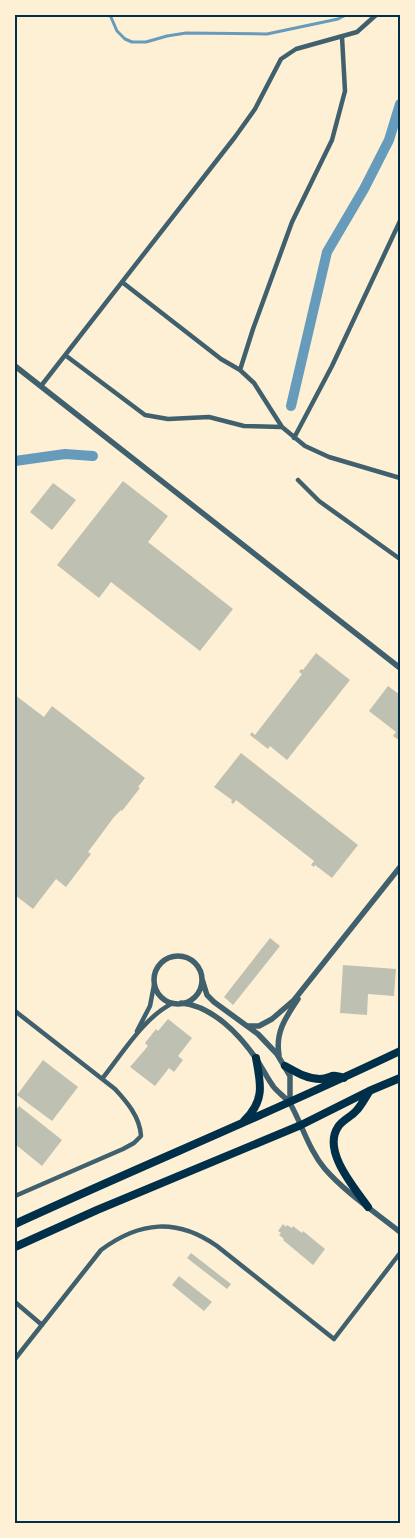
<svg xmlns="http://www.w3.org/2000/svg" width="415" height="1538" font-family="'Times New Roman',serif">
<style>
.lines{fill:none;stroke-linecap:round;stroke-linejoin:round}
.stream{stroke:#669bbc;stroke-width:3}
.canal{stroke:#669bbc;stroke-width:10}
.building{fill:#bec0b2}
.minor{stroke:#3f606c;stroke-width:4.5}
.tertiary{stroke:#3f606c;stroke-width:5.5}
.trunk{stroke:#003049;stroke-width:8}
.neatline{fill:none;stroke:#003049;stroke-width:2}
</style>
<rect width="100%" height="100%" fill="#fdf0d5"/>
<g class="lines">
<path class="stream" d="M110 15 117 31 125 39 132 42H146L167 36 186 33 267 34 338 19 346 15"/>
<path class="canal" d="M291 406 327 252 364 189 389 140 400 104
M15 461 65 454 93 456"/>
</g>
<path class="building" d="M123 481 168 516 148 542 233 609 200 651 111 582 99 598 57 565Z
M53 483 76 500 52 530 30 512Z
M316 653 350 680 287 760 270 746 268 749 250 735 252 732 255 735 302 674 299 672 301 669 303 670Z
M388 686 400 695V741L393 736 396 732 369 711Z
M15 695 44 717 52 706 145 778 138 787 140 788 122 811 121 810 114 817 88 852 91 854 66 887 56 879 33 909 15 895Z
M241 753 358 845 332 878 315 865 314 867 311 865 314 861 236 800 233 804 231 802 232 800 214 787Z
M270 938 280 946 233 1005 224 997Z
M343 965 396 969 394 996 368 994 367 1015 340 1013Z
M168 1019 192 1038 178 1056 183 1060 174 1072 169 1068 155 1086 130 1067 148 1046 145 1043 156 1029 158 1031Z
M43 1060 78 1087 52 1121 17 1095Z
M19 1106 62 1140 42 1166 15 1144V1111Z
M283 1224 286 1227 287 1225 292 1228 293 1226 302 1233 303 1231 325 1249 313 1265 283 1240 284 1239 279 1235 281 1233 278 1231Z
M191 1253 231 1284 227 1289 187 1258Z
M179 1276 212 1302 204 1311 172 1285Z"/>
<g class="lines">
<path class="minor" d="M122 282 221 359 240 370 254 383 282 427 305 446 329 457 400 478
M65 355 145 415 168 419 209 417 244 426 282 427
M240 370 253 329 292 222 332 140 345 91 342 37
M41 386 235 137 255 109 281 59 296 49 357 32 376 15
M294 438 332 366 400 221
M298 480 319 501 400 559
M15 1011 115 1089C127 1102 140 1117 141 1136L134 1143 123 1149 15 1196
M137 1031 150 1006 154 985
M102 1079C122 1054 144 1017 173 1003
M15 1302 42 1325
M15 1359 101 1250C140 1221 177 1218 217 1246L334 1339 400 1253"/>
<path class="tertiary" d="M15 366 400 668
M154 980a24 24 0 1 1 48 0a24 24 0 1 1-48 0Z
M202 979 207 995 214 1002 258 1034 277 1054 290 1076V1103
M181 1003C213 1006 240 1035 257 1060 263 1069 267 1078 273 1086 278 1093 287 1098 291 1105 303 1127 309 1150 325 1169 346 1193 375 1212 400 1232
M247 1026H259L272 1019 294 1000 400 867
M279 1055C275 1032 286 1017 298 999"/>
<path class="trunk" d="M285 1066C296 1072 307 1079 320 1079 333 1078 329 1073 344 1078
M244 1121C265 1101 261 1084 256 1058
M368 1207C354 1187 322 1151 338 1127 342 1120 351 1117 356 1111 361 1106 365 1098 369 1092
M15 1224C143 1165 273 1112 400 1051
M15 1247 97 1210 301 1125 369 1091 400 1078"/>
</g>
<rect width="415" height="1538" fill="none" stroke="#fdf0d5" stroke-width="32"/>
<rect x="16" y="16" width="383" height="1506" class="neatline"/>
</svg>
